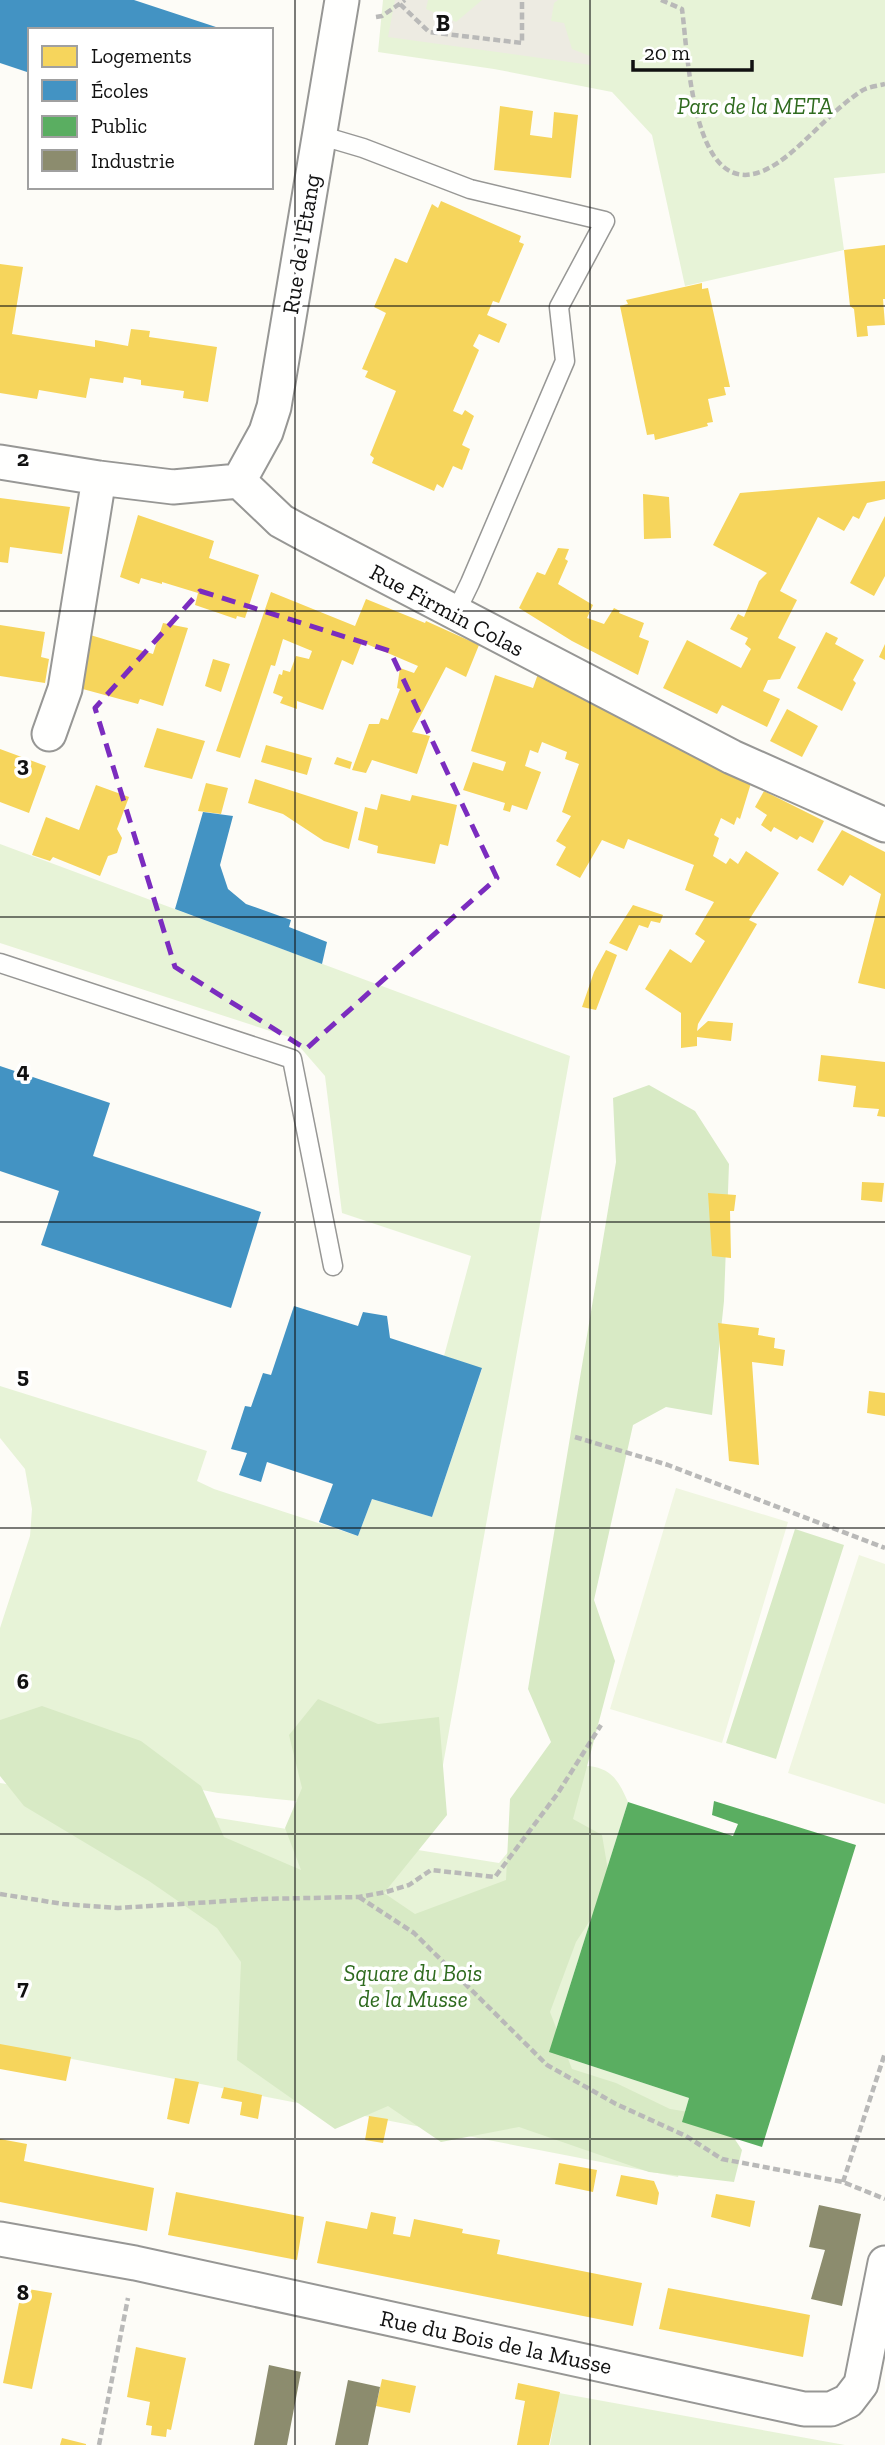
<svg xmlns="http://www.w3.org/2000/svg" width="885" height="2445" font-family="'Zilla Slab',serif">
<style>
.green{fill:#e7f3d7}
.forest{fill:#d8eac5}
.pitch{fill:#f0f6e1}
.plaza{fill:#edebe2}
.homes{fill:#f6d55c}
.schools{fill:#4393c3}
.public{fill:#5aae61}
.industry{fill:#8c8c6e}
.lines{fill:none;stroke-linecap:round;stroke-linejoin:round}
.service-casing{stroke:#979795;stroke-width:21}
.minor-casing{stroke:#979795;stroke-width:37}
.path{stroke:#b9b9b8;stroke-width:4.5;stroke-dasharray:7 3.5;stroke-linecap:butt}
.service{stroke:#fffffe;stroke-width:18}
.minor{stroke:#fffffe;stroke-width:33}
.marked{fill:none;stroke:#7b2cbf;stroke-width:5;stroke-dasharray:14 9;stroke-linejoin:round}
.grid{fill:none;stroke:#111;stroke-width:2;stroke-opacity:0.55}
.labels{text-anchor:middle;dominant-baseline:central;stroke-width:7;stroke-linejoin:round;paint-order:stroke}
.park-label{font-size:23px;font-style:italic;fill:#2f6b1f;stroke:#fff}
.street-label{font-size:23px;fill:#111;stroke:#fff}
.grid-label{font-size:23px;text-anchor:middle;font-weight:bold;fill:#111;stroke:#fff;stroke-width:7;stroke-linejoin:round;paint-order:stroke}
</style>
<rect width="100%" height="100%" fill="#fdfcf7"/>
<path class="green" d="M383 0H885V173L834 178 844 250 685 286 652 135 612 92 494 69 378 52Z
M0 844 570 1056 434 1815 218 1793 0 1752V1628L30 1536 32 1509 25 1469 0 1438V1386L207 1451 197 1481 214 1489 358 1536 372 1499 432 1517 482 1369 444 1356 471 1256 342 1213 325 1076 292 1038 0 943Z
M589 1766C613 1769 619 1782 628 1802L549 2052 689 2098 682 2122 693 2126 678 2177 0 2045V1783L499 1863 578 1767Z
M559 2393 845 2445H550Z"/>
<path class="forest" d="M649 1085 695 1111 729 1164 724 1301 712 1415 666 1407 633 1425 594 1600 615 1661 573 1819 602 1835 611 1888 576 1942 550 2012 572 2069 616 2083 670 2109 720 2117 742 2150 734 2182 649 2172 519 2127 441 2142 388 2106 335 2129 237 2060 241 1962 217 1928 149 1881 24 1806 0 1776V1720L42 1706 141 1741 201 1786 224 1837 301 1870 285 1828 302 1788 289 1735 318 1699 378 1724 439 1717 447 1815 384 1893 415 1914 506 1880 510 1799 551 1742 528 1689 616 1162 613 1098Z
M795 1529 844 1545 776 1759 726 1743Z"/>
<path class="pitch" d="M676 1488 788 1522 722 1743 610 1709Z
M859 1555 885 1564V1804L788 1773Z"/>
<path class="plaza" d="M395 0H428L426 9 456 22 482 0H558L554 3 551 21 564 23 572 49 590 56 591 65 388 37Z"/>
<path class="homes" d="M500 106 533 111 530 135 552 138 554 112 578 115 571 178 494 170Z
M441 201 521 236 519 242 524 244 499 303 493 301 487 315 507 324 499 343 479 334 473 346 479 350 453 411 462 415 465 410 474 416 462 445 470 449 462 470 453 466 443 488 437 484 434 491 372 463 374 458 370 455 396 391 365 377 368 371 362 369 386 313 374 307 395 258 407 263 432 204 438 208Z
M885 245V299H883L885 325 867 326 868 336 857 337 854 309 850 306 844 250Z
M0 264 23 267 12 334 95 347V340L128 346 131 329 150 331 149 337 217 347 208 402 183 398 184 391 141 385V380L124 377 123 383 90 378 86 398 39 390 37 399 0 393Z
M702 283V289L708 288 730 387H724L726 395 708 399 713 422 707 423 708 426 655 440 654 434 647 435 620 306 628 304 626 300Z
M885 481V499L867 503 859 519 853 516 844 531 818 517 780 591 797 600 778 638 796 647 780 679 768 680 763 691 780 699 767 727 722 705 717 714 663 688 687 640 741 668 751 649 745 644 748 638 730 629 738 614 744 617 759 581 767 573 713 545 740 493Z
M643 494 669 497 671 538 644 539Z
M0 498 70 507 62 554 10 547 8 563 0 562Z
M138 515 214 541 209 558 259 575 245 618 237 616 236 619 195 605 198 593 162 582V584L141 578 139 584 120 577Z
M885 516V576L874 596 850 583Z
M558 548 569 549 565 559 568 561 558 584 593 605 587 618 604 624 614 608 620 611 619 613 644 623 639 637 649 641 638 675 572 641 519 608 537 572 545 575Z
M271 592 355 626 366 599 425 623 426 621 479 645 466 677 446 667 412 732 430 736 417 774 372 760 366 773 352 770 369 724H379L381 718 388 720 400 689 397 688 400 668 414 673 418 666 362 642 353 665 342 660 323 710 297 701V709L280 703 283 697 273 693 279 674 282 675 283 670 290 672 296 656 309 659 312 651 283 639 275 666 271 665 240 758 216 751Z
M163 623 188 628 163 706 140 699 138 704 79 688 87 634 153 654Z
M0 625 45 632 41 657 49 659 45 683 0 676Z
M826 632 838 638 835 644 864 660 853 680 856 683 842 711 797 688Z
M885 644V660L879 657Z
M213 659 230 664 221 692 205 686Z
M538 674 751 783 740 819 737 817 734 825 721 818 714 835 719 838 713 856 726 864 730 858 738 864 746 851 779 873 749 920 757 924 698 1024 697 1031 708 1021 733 1023 731 1041 697 1037V1046L681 1048V1013L645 989 670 949 691 963 705 941 695 934 714 902 685 890 694 865 628 839 624 849 602 840 580 878 556 865 566 847 556 841 571 816 562 812 579 764 565 759 567 752 542 742 538 753 530 750 525 766 541 772 527 810 512 805 510 812 503 810 505 803 463 790 473 762 503 771 506 762 471 751 495 675 533 688Z
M787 709 818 726 802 757 770 741Z
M157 728 205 741 192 779 144 767Z
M266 745 312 758 307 775 261 762Z
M0 749 46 766 29 813 0 802Z
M337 757 352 762 350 769 334 764Z
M255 779 358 812 349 849 324 841 283 814 248 803Z
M206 783 228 788 221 814 198 811Z
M96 785 129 797 117 829 122 838 117 853 108 856 100 876 53 857 50 861 32 855 46 817 79 830Z
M764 791 824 821 813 843 800 836 797 840 774 827 771 832 761 825 767 815 755 807Z
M381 794 410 801 412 795 457 805 448 846 440 844 435 864 377 853 378 846 358 840 365 807 377 810Z
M842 830 885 852V989L858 983 881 894 850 875 843 886 817 870Z
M633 905 663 915 660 923 651 921 648 928 639 925 627 951 609 943Z
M606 950 617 955 596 1010 582 1007 594 972Z
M821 1055 885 1062V1117L877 1116 879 1109 853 1107 856 1086 818 1081Z
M862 1182 884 1183 882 1202 861 1200Z
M708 1193 736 1195 734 1211H730L731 1258 712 1256Z
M718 1323 759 1328 758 1335 775 1338 774 1348 785 1350 783 1366 752 1362 759 1465 729 1461Z
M869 1391 885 1393V1416L867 1413Z
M0 2044 71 2057 66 2081 0 2069Z
M175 2078 199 2082 189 2124 167 2119Z
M224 2087 262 2095 258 2119 240 2115 242 2102 221 2098Z
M369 2116 388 2119 383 2143 365 2140Z
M0 2139 27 2144 24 2161 154 2188 147 2231 0 2202Z
M559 2163 597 2170 593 2192 555 2184Z
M621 2175 654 2181 659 2193 657 2205 616 2196Z
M176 2192 304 2217 297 2260 168 2235Z
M716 2194 755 2201 750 2227 711 2217Z
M371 2212 396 2217 393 2234 410 2237 414 2219 463 2229 462 2233 500 2240 497 2254 642 2283 633 2326 317 2263 326 2221 367 2229Z
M22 2288 52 2293 32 2389 3 2383Z
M668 2288 810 2315 803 2357 659 2329Z
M136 2347 186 2358 171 2430 167 2429 166 2437 151 2435 152 2426 146 2425 150 2402 127 2397Z
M382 2379 416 2386 410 2413 376 2406Z
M518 2383 560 2392 549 2445H517L525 2401 515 2399Z
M62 2438 86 2444V2445H60Z"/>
<path class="schools" d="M0 0H134L222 29 30 30V73L0 63Z
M203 812 233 816 220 865 228 889 246 904 291 920 289 927 327 942 322 964 175 909Z
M0 1066 110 1103 93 1156 261 1212 231 1308 41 1245 59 1191 0 1171Z
M294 1306 358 1326 363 1312 387 1316 390 1338 482 1368 432 1517 372 1499 358 1536 319 1522 333 1484 267 1462 261 1482 239 1475 247 1453 231 1449 245 1406 251 1407 263 1373 271 1375Z"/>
<path class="public" d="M714 1801 856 1845 762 2147 682 2122 689 2098 549 2052 628 1802 733 1836 738 1824 712 1815Z"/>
<path class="industry" d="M819 2205 861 2214 842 2306 811 2299 825 2250 809 2247Z
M269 2365 301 2372 287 2445H254Z
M348 2380 380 2387 368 2445H335Z"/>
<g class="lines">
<g class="service-casing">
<path id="service" d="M319 135 363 148 470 189 605 221 559 307 565 361 470 583 455 614
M0 963 292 1059 333 1266"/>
</g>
<g class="minor-casing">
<path id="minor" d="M0 462 99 478 173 487 239 481 281 521 303 533 732 757 885 825
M239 481 266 432 274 407 342 0
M49 734 65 689 99 478
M0 2239 135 2263 804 2409H831L848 2401 861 2384 885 2263"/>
</g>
<path class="path" d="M661 0 682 9C689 62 693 231 787 156 812 136 833 110 860 92 866 87 877 86 885 84
M400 4 429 32 522 43V0
M376 17 382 16 405 0
M575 1437 668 1465 885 1548
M0 1894 63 1904 118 1908 258 1899 359 1897 386 1892 409 1885 431 1870 495 1877 558 1793 601 1725
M359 1897 414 1933 547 2065 616 2104 686 2136 722 2159 843 2182 885 2199
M843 2182 885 2053
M99 2445 128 2298"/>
<use href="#service" class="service"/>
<use href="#minor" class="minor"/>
</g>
<path class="marked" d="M200 591 390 651 497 878 306 1049 175 967 95 708Z"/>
<path class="grid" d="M295 0V2445M590 0V2445M0 306H885M0 611H885M0 917H885M0 1222H885M0 1528H885M0 1834H885M0 2139H885"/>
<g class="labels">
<g class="park-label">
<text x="755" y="106">Parc de la META</text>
<text x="413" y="1973">Square du Bois<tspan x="413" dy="26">de la Musse</tspan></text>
</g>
<g class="street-label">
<text transform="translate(301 244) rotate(-81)">Rue de l'Étang</text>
<text transform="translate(447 610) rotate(28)">Rue Firmin Colas</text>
<text transform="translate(496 2342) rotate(12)">Rue du Bois de la Musse</text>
</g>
</g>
<g class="grid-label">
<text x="443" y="31">B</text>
<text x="23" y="466">2</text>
<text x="23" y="772">3</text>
<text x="23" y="1078">4</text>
<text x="23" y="1383">5</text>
<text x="23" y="1689">6</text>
<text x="23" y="1995">7</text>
<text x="23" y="2300">8</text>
</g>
<rect x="28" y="28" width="245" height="161" fill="#ffffff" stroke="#a0a0a0" stroke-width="2"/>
<rect x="42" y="46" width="35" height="21" fill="#f6d55c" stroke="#a0a0a0" stroke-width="2"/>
<text x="91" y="63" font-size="21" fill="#111111">Logements</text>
<rect x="42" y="80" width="35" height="21" fill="#4393c3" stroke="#a0a0a0" stroke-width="2"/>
<text x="91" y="98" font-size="21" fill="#111111">Écoles</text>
<rect x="42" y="116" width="35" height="21" fill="#5aae61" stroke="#a0a0a0" stroke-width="2"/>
<text x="91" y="133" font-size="21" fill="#111111">Public</text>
<rect x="42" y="150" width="35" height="21" fill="#8c8c6e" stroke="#a0a0a0" stroke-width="2"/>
<text x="91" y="168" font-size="21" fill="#111111">Industrie</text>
<path d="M633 60v10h119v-10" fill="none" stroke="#111111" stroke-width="3.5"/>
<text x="644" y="60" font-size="21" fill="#111111" stroke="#ffffff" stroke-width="5" paint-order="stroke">20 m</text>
</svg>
